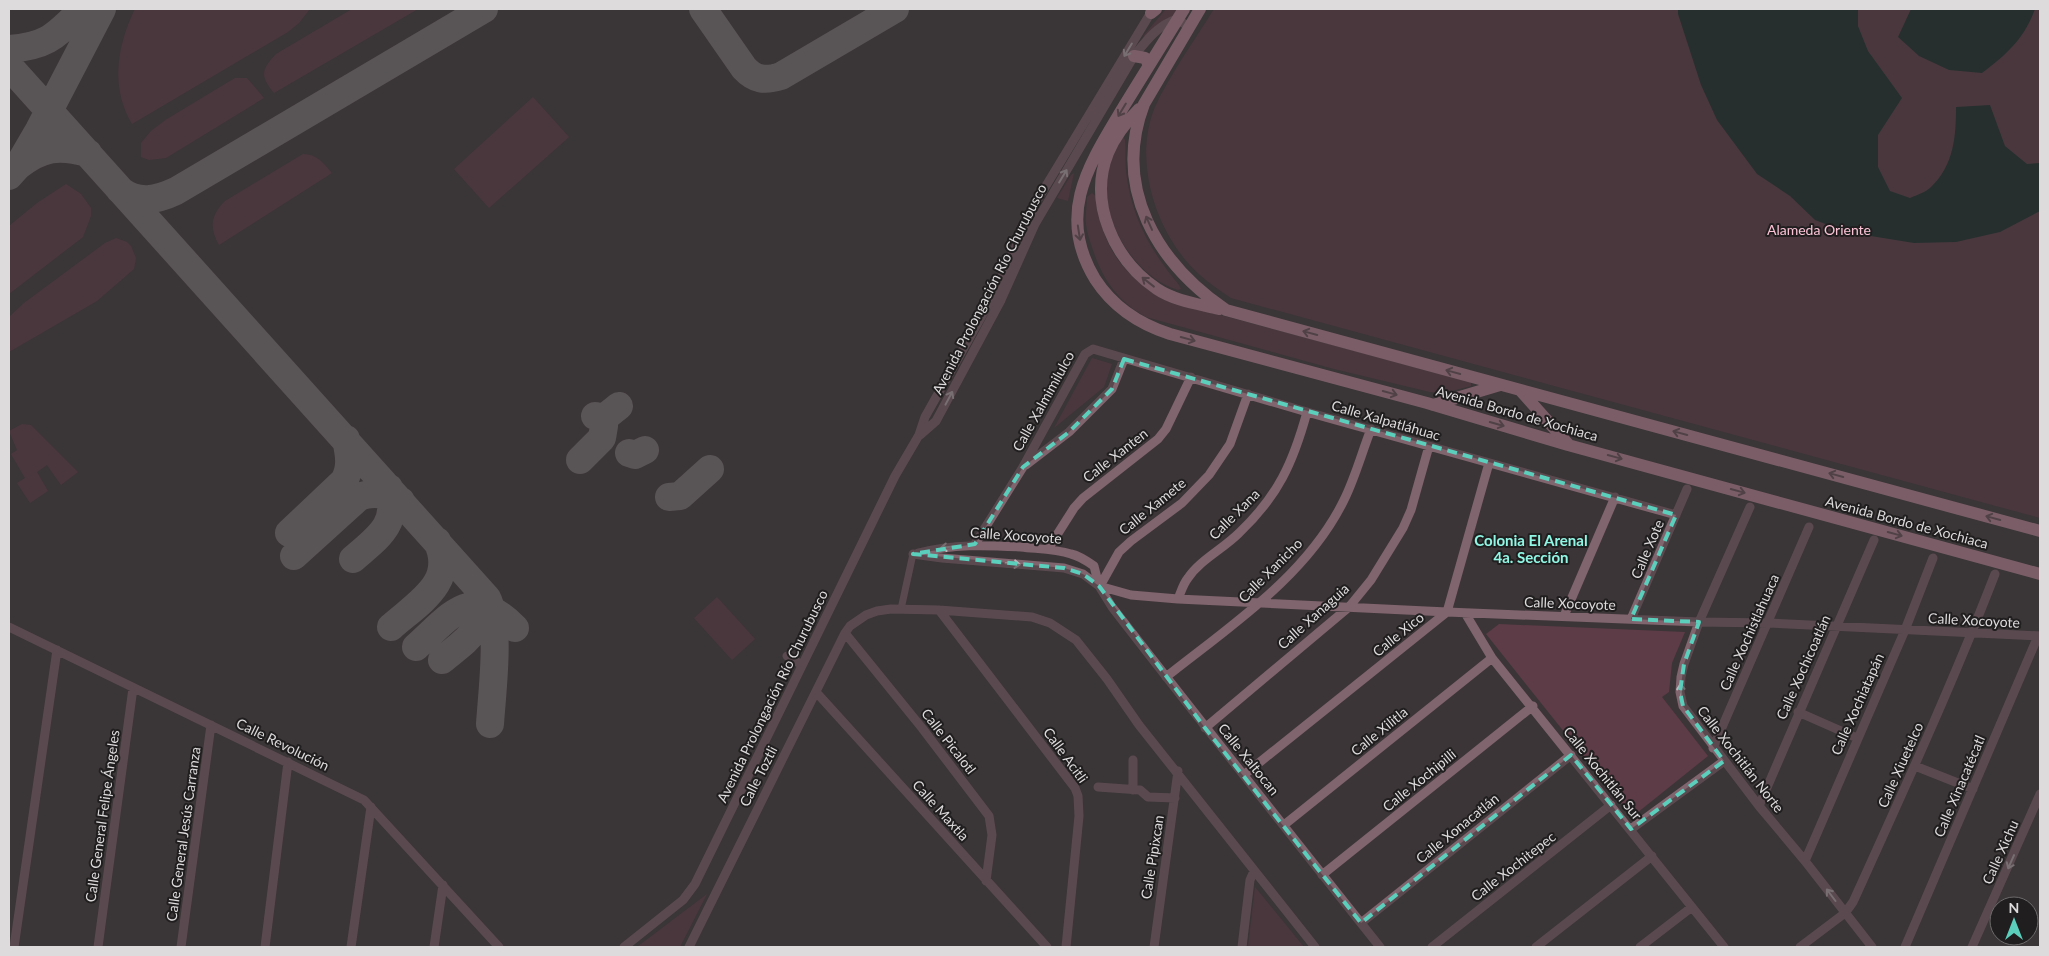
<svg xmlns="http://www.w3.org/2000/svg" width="2049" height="956" font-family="Lato,sans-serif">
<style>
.green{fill:#5d3b47}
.water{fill:#0e2924}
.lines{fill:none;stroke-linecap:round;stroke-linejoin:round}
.taxiway{stroke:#7f7a7c;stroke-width:28}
.pedestrian{stroke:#80646e;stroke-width:7}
.minor{stroke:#80646e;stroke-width:9}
.primary{stroke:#c78fa3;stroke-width:12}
.oneway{stroke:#c2b7bb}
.oneway2{stroke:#6b515a}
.marked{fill:none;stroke:#5bcebc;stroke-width:4;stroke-dasharray:10 6;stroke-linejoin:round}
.labels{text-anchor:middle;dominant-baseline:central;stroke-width:4;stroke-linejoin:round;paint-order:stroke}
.park-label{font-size:14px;fill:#fbc3d6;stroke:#201e1e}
.street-label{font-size:14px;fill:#dedbdc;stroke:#201e1e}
.neighbourhood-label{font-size:15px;font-weight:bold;fill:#90f7e5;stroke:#201e1e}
</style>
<rect width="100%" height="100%" fill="#3b3537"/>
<path class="green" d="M135 9H310L299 23 288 32 132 124C110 87 117 46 135 9Z
M352 9H418L274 93C260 76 261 70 276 54Z
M1166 9H1179L1175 14 1143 38 1144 35Z
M1214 9H2040V518L1231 298C1221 291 1210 284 1200 275 1157 237 1132 162 1155 107 1170 74 1195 40 1214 9Z
M235 78H247L264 98 166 158 149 160 141 157V143L151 131 167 119Z
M533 97 569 137 489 208 454 169Z
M1123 137 1125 140C1126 150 1125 160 1126 171 1131 217 1150 250 1179 285L1181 289 1178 290C1135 277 1101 221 1107 177 1109 162 1116 150 1123 137Z
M303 154C317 154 323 163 332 173L219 245C209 227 211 215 225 201Z
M1074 173 1068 201 1057 198 1071 175Z
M66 184 81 194 91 208V216L83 237 9 294V226L37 203Z
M1092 193 1097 197C1101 250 1127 282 1175 303L1468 381 1471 383V386L1443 393 1430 392 1334 369 1146 317C1118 301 1103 280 1093 250 1090 241 1087 233 1086 224 1085 215 1087 206 1087 197Z
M116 238 127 242 131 246 136 258 134 269 97 301 9 352V317L24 303 105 243Z
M1092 358 1112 364 1104 387 1054 428Z
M22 424 31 425 78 472 61 485 47 465 37 472 48 491 30 503 17 483 25 478 11 454 17 450 9 431Z
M717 597 755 639 732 660 694 618Z
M1499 624 1685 632 1672 663 1669 692 1662 697 1708 756 1632 817 1486 634Z
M1255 887 1304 947H1248Z
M707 894 680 947H637Z"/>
<path class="water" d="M1678 9H1858V26L1868 51 1902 98 1878 135V167L1890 191 1910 198C1917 195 1926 192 1931 187 1954 165 1956 136 1956 107L1990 105 2005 146 2027 164 2040 163V211L2000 232 1956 242 1914 243 1846 232 1815 220 1790 196 1757 174 1717 120 1701 85 1678 14Z
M1911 9H2035C2024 39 2007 54 1982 73L1949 70 1919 56 1898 37Z"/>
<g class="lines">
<path class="taxiway" d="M703 9 744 68C755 80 765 81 781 76L895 9
M9 49C49 46 56 35 83 9
M9 66 487 598C501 625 492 692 490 724
M18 166C42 147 59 145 88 153
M9 176 18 166 39 130 102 9
M120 190C138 204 157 200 176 191L484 9
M595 416 604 418 619 406
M629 453 635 455 645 450
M580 460 602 438 604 426
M669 497 680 496 710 469
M289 533 344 481C352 467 349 454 346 439
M294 556 359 497C374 491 387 495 401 501
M353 559C378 537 399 525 389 488
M391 627C418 603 457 582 437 541
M416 647C452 615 471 583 515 628
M442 660C466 640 485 631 482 596"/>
<path class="pedestrian" d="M901 609 913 554"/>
<path class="minor" d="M920 435 936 421 1001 300 1035 224 1134 56C1146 41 1158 25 1177 19L1189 27
M1026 465 1069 432 1112 389 1124 359
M1750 507 1699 622 1684 664 1681 677 1680 692 1683 706 1759 806 1805 861 1872 947
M975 544 1023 467 1085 354 1093 349 1307 412 1676 515
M1048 549 1074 508 1083 498 1158 439 1166 429 1191 377
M918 553C954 544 984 545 1021 547 1038 549 1055 549 1071 554 1080 556 1087 561 1094 566L1099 586 1112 607C1200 721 1290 834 1380 947
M913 554 942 558 1064 568 1083 574 1099 586 1131 595 1178 599 1447 612 1699 622 1769 623 2040 636
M1100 586 1119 552 1131 541 1182 503 1209 475 1230 444 1248 394
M1178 599C1181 592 1183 584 1188 578 1200 560 1223 549 1239 533 1278 496 1293 463 1307 412
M939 610 1075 788 1078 796 1079 816 1066 947
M1465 613 1492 658 1724 947
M1564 616 1615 497
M1631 619 1687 489
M9 627 364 800 499 947
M845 633 922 728 989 816 992 835 986 881
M787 656 802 665
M1166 677C1230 626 1307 576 1344 500 1355 478 1362 452 1371 429
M816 692 1047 947
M1798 712 1857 738
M1205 728 1349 607 1371 580 1403 528 1411 510 1429 446
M1713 748 1809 527
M1133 760V790
M1915 766 1973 789
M1245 774 1447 612 1489 463
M1098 787 1140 790 1148 797 1175 798
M1759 806 1874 540
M1284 825 1492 658
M1631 829 1724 761
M1805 861 1905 630 1933 558
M1322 875 1533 706
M1361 923 1571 755
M14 947 57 650
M98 947 133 688
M181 947 211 725
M265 947 288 762
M351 947 371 807
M434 947 443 885
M624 947 683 900 695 884 895 476 919 435 925 417 993 296 1038 199 1153 9
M689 947 845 633 850 626 866 615 877 611 891 609 939 610 1032 617 1050 623 1076 640 1107 679 1139 725 1315 947
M1154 947 1178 771
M1242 947 1250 880 1254 871
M1432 947 1611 805
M1536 947 1652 856
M1640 947 1692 907
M1800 947 1845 913 1853 902C1902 794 1952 685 1995 574
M1905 947 2038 636
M1972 947 2040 794"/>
<path class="primary" d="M1184 9C1164 41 1144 74 1124 106 1090 163 1055 213 1095 279 1113 307 1139 324 1170 334L1427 403 1568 445 2040 574
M1200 9 1144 104C1112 188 1157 263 1226 310L2040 531
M1151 13 1156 9
M1134 56 1145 58 1149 65
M1139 109C1126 122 1115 136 1108 153 1088 203 1114 260 1157 289 1175 301 1199 304 1219 309
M1520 390 1568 444
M1433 405 1500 385"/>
</g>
<defs><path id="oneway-shaft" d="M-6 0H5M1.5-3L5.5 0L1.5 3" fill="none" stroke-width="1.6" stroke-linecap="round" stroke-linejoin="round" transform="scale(1.25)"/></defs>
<g class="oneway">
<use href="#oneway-shaft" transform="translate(1128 50) rotate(121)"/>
<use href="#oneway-shaft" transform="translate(1063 176) rotate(-59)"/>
<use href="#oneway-shaft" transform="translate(949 398) rotate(-62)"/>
<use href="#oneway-shaft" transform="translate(948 547) rotate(174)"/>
<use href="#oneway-shaft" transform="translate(1013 564) rotate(5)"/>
<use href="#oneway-shaft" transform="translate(1681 691) rotate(-94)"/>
<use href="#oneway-shaft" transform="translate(2011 862) rotate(114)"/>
<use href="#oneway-shaft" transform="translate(1831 895) rotate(-127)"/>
</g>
<g class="oneway2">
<use href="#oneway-shaft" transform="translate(1122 110) rotate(121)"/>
<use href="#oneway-shaft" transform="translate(1149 223) rotate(-114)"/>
<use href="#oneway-shaft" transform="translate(1079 233) rotate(81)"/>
<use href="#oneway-shaft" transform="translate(1148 282) rotate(-142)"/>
<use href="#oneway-shaft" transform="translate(1310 333) rotate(-165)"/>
<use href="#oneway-shaft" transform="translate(1188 339) rotate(15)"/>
<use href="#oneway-shaft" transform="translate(1453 372) rotate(-165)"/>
<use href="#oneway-shaft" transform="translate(1390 393) rotate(15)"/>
<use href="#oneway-shaft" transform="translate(1497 424) rotate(16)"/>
<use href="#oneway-shaft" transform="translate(1680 433) rotate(-165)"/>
<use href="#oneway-shaft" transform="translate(1615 457) rotate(15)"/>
<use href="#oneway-shaft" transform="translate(1836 475) rotate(-165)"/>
<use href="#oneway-shaft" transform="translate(1738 491) rotate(15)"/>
<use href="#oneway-shaft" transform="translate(1993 518) rotate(-165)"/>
<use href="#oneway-shaft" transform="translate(1895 534) rotate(15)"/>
</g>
<path d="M0 0H2049V956H0ZM1124 359 1676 515 1631 619 1699 622 1684 664 1680 692 1683 706 1724 761 1631 829 1571 755 1361 923 1205 728 1099 586 1083 574 1064 568 913 554 975 544 1023 467 1069 432 1112 389Z" fill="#3b3537" fill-opacity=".55" fill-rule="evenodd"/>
<path class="marked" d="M1124 359 1676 515 1631 619 1699 622 1684 664 1680 692 1683 706 1724 761 1631 829 1571 755 1361 923 1205 728 1099 586 1083 574 1064 568 913 554 975 544 1023 467 1069 432 1112 389Z"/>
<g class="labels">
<g class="park-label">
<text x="1819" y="229">Alameda Oriente</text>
</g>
<g class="street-label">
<text transform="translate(989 289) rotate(-63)">Avenida Prolongación Río Churubusco</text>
<text transform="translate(1043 401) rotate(-61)">Calle Xalmimilulco</text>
<text transform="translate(1517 413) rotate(16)">Avenida Bordo de Xochiaca</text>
<text transform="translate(1386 420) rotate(16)">Calle Xalpatláhuac</text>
<text transform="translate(1115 455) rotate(-38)">Calle Xanten</text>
<text transform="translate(1152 506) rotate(-39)">Calle Xamete</text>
<text transform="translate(1234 514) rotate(-45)">Calle Xana</text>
<text transform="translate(1907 522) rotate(15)">Avenida Bordo de Xochiaca</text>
<text transform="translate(1016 535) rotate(4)">Calle Xocoyote</text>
<text transform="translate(1647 549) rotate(-67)">Calle Xote</text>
<text transform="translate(1270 570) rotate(-45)">Calle Xanicho</text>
<text transform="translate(1570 603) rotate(2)">Calle Xocoyote</text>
<text transform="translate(1313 616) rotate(-42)">Calle Xanaguia</text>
<text transform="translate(1974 620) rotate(3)">Calle Xocoyote</text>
<text transform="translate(1749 632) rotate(-66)">Calle Xochistlahuaca</text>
<text transform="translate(1398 634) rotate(-39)">Calle Xico</text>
<text transform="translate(1803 667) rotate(-66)">Calle Xochicoatlán</text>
<text transform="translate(772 696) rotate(-64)">Avenida Prolongación Río Churubusco</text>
<text transform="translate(1857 704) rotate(-66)">Calle Xochiatapán</text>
<text transform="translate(1379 731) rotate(-39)">Calle Xilitla</text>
<text transform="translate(949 741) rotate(52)">Calle Picalotl</text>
<text transform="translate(283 744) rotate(26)">Calle Revolución</text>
<text transform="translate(1066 755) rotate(54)">Calle Acitli</text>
<text transform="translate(1249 759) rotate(51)">Calle Xaltocan</text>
<text transform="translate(1741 759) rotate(52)">Calle Xochitlán Norte</text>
<text transform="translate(1900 765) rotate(-66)">Calle Xiuetelco</text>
<text transform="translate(1603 773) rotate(51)">Calle Xochitlán Sur</text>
<text transform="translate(758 776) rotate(-63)">Calle Toztli</text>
<text transform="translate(1419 780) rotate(-39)">Calle Xochipilli</text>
<text transform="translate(1959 786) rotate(-67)">Calle Xinacatécatl</text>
<text transform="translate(941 810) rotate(48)">Calle Maxtla</text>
<text transform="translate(102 816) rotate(-82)">Calle General Felipe Ángeles</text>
<text transform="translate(1457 828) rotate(-39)">Calle Xonacatlán</text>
<text transform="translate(183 834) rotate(-82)">Calle General Jesús Carranza</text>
<text transform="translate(2000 852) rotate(-66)">Calle Xichu</text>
<text transform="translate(1152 857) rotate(-81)">Calle Pipixcan</text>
<text transform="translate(1513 866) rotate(-38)">Calle Xochitepec</text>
</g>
<g class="neighbourhood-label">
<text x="1531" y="540">Colonia El Arenal<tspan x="1531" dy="17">4a. Sección</tspan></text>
</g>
</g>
<rect width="2049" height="956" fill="none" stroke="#dedbdc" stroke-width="20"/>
<g transform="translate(2014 921)"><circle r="24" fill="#201e1e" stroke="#6c6a6a"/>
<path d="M0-4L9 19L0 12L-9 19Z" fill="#5bcebc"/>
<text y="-8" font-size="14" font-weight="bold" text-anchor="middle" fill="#dedbdc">N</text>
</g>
</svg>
